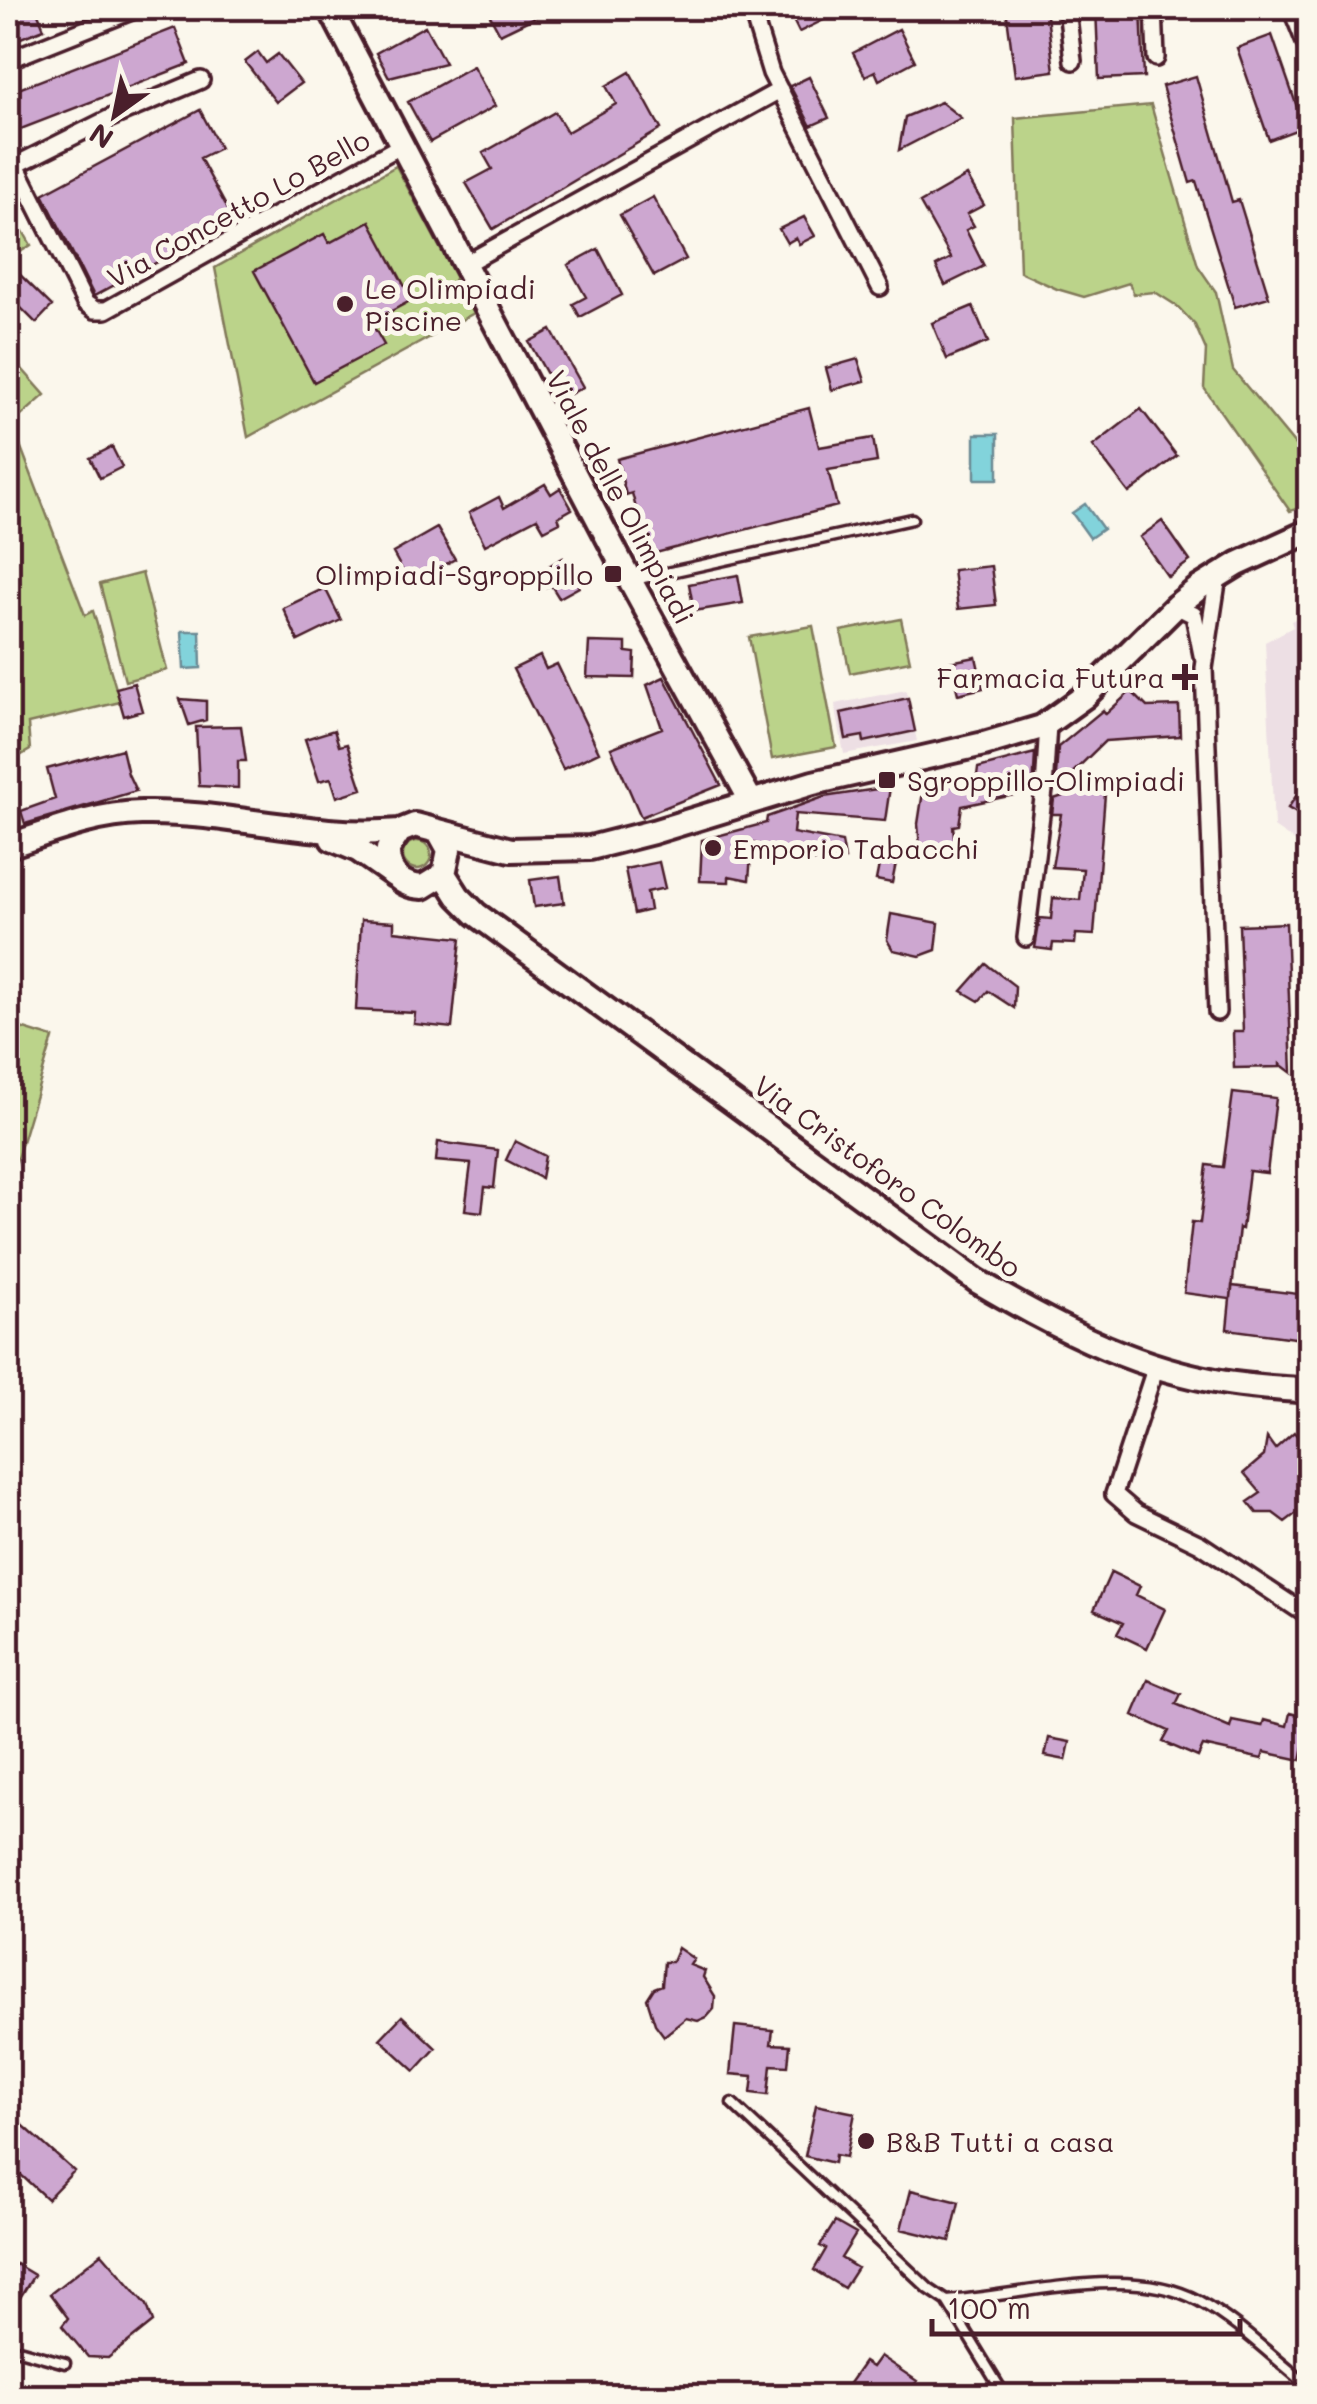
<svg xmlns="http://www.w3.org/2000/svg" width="1317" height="2404" font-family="Mali,sans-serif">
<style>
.built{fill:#eddfe4}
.green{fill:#bbd38a;stroke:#82795a;stroke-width:2.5}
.water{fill:#82d3db;stroke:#6c8b95;stroke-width:2.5}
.building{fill:#cda7d0;stroke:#4a1f2b;stroke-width:2.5}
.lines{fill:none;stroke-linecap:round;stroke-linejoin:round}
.lane-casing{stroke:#4a1f2b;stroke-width:15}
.street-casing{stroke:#4a1f2b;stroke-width:22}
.secondary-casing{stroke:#4a1f2b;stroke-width:30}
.lane{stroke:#fbf7ec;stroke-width:8}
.street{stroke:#fbf7ec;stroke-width:15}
.secondary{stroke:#fbf7ec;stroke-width:22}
.poi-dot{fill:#4a1f2b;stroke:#fbf7ec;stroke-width:4}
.labels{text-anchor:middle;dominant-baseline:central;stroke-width:10;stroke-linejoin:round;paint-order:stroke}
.street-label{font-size:28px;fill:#4a1f2b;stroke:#fbf7ec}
.poi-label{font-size:28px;fill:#4a1f2b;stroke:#fbf7ec;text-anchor:start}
</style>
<rect width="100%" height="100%" fill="#fbf7ec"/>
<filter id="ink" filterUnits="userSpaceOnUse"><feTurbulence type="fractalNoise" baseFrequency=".01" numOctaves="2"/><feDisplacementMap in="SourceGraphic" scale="20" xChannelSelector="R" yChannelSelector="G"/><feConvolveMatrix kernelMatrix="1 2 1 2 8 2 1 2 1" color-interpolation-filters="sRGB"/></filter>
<g filter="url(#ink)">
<path class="built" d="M1309 613V851L1274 827 1265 642 1293 627 1291 621Z
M906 690 917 741 844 754 835 704Z"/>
<path class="green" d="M1151 105 1198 266 1216 292 1233 370 1309 462V505L1290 511 1204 388 1206 350 1195 325 1177 306 1155 292 1134 294 1129 283 1084 297 1057 289 1020 272 1015 118Z
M396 166 456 278 452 282 459 295H464L474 313 248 437 215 268Z
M8 205 31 245 8 260Z
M8 353 45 395 12 424 85 615 93 611 120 702 28 724 30 750 8 763Z
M142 573 167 670 125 681 100 584Z
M901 619 910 661 850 673 841 631Z
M813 626 836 747 772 759 749 637Z
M403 855a14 14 0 1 1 28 0a14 14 0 1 1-28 0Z
M8 1024 53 1038 8 1189Z"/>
<path class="water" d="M975 434H998V479H975Z
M1085 504 1103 529 1090 538 1072 513Z
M182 631H200L201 668 184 669Z"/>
<path class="building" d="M8 8H36L44 29 8 43Z
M486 8H554L500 34Z
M787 8H848L799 32Z
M1006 8H1046L1054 71 1015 76Z
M1096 8H1141L1144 77 1099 79Z
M425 26 445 63 389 77 376 53Z
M175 28 189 64 8 134V93Z
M899 29 915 61 879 80 875 71 865 76 853 53Z
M1272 35 1304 127 1269 140 1237 48Z
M258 52 266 63 278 54 301 83 276 102 245 62Z
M473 66 495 106 430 142 408 102Z
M630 72 661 129 493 229 466 183 492 169 483 153 555 112 567 132 616 104 606 86Z
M1196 76 1232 202 1239 200 1269 297 1235 307 1196 181 1190 183 1162 86Z
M809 77 829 118 811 126 790 86Z
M941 102 961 118 899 150 905 117Z
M200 110 220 148 200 158 234 221 94 296 43 194Z
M967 176 984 205 967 214 974 226 966 230 984 266 945 285 936 266 951 258 920 203Z
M653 197 686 259 654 276 620 215Z
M804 217 815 236 799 244 796 238 787 243 779 229Z
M370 221 412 300 371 322 384 345 314 382 254 271 324 234 329 243Z
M598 249 622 295 580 317 573 304 586 297 568 265Z
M8 263 52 306 36 323 8 295Z
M973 306 988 342 947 359 932 323Z
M551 330 583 387 561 399 529 342Z
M858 359 865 381 832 390 826 368Z
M809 408 819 447 873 438 877 462 828 470 837 506 648 555 632 493 626 495 617 459Z
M1141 409 1177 456 1129 493 1093 446Z
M112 447 122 467 100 478 90 458Z
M545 484 551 494 560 488 572 509 558 517 560 522 544 530 537 518 485 545 469 513 499 497 504 508Z
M1162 521 1190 561 1168 577 1140 537Z
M437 528 455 559 410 584 393 553Z
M563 558 579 587 559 598 551 585 546 587 538 572Z
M991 566 996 605 958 609 953 570Z
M738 575 743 603 694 611 689 584Z
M325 588 341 620 298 641 283 608Z
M589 642 626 643V652L635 653 634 678 587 677Z
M540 656 546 669 557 664 599 752 563 769 513 669Z
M976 657 983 688 958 694 950 662Z
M664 677 721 785 641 817 611 748 662 728 647 685Z
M134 683 142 711 124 716 116 688Z
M1131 691 1147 707 1179 706 1180 736 1105 741 1055 790 1058 747 1103 710 1106 714Z
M908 698 915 731 864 742 863 736 846 739 841 713Z
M180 699 206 701V720L189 725Z
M241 726 246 761H238V788L199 786 196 727Z
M334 730 339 746 347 744 362 789 337 797 331 778 319 781 305 739Z
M122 749 128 774 136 791 25 824 21 811 55 799 47 769Z
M1035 753 1033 791 962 806 959 825 953 826 955 845 920 847 918 824 924 785 977 776 978 768Z
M1310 775V821L1288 808Z
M1106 781 1094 935 1076 934 1075 944 1053 943 1052 950 1035 948 1040 918 1051 919 1053 898 1080 900 1083 869 1052 867 1061 814H1052L1054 799Z
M890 787 885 821 795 814 793 833 842 842 845 859 800 862 799 854 752 843 749 880 729 876V882L700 881 702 840 766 823 767 817 824 797Z
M882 850 898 853 892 883 876 880Z
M659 862 665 888 647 892 650 910 634 914 625 869Z
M560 876 564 903 534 907 530 880Z
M891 914 939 923 936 950 920 956 893 950 887 940Z
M361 920 394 922V931L461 938 452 1028 414 1024 415 1013 356 1010Z
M1286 923 1292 1073 1280 1064V1067L1234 1068 1233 1032H1243L1239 925Z
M986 964 1015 986 1014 1008 988 991 979 1001 962 991Z
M1233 1093 1276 1098 1267 1173 1249 1171 1242 1229 1239 1228 1231 1298 1232 1286 1307 1295 1302 1339 1227 1329 1230 1299 1184 1293 1192 1222 1200 1223 1207 1165 1223 1167Z
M515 1141 545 1156 541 1178 506 1160Z
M438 1142 498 1150 494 1188 485 1187 482 1212 465 1210 471 1164 436 1161Z
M1294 1432 1310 1451V1503L1285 1522 1273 1513H1257L1248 1502 1261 1493 1244 1473 1264 1456 1267 1438 1275 1449Z
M1111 1572 1140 1586 1136 1595 1165 1609 1147 1648 1117 1634 1123 1623 1094 1610Z
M1148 1680 1181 1694 1176 1704 1230 1727 1232 1720 1262 1726 1264 1720 1287 1726 1290 1713 1310 1718 1301 1760 1264 1752 1262 1759 1203 1746 1198 1757 1163 1742 1169 1731 1133 1715Z
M1049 1738 1070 1742 1066 1760 1045 1756Z
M678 1948 694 1959 690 1965 705 1971 703 1977 715 1996 714 2009 707 2017 698 2021 686 2018 664 2036 655 2024 647 1999 654 1988 662 1985 664 1962H672Z
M402 2016 436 2048 415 2071 380 2039Z
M735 2026 773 2030 771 2044 790 2045 788 2066 771 2065 768 2095 751 2093 753 2076 730 2074Z
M816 2105 855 2113 846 2157 835 2155 834 2163 805 2156Z
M16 2119 74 2171 47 2199 8 2163V2128Z
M911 2190 959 2202 950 2241 901 2229Z
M835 2222 856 2234 841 2258 857 2268 844 2288 814 2270 826 2249 820 2246Z
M102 2253 147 2305 153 2322 108 2358 88 2357 62 2326 68 2318 50 2294Z
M16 2264 34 2275 18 2301 8 2295V2278Z
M880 2356 917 2381 907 2396H840L864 2362 872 2367Z"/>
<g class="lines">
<g class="lane-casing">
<path id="lane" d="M634 580 912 519
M732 2103 929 2289 947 2301C1023 2296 1130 2263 1199 2301 1239 2323 1274 2359 1310 2387
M947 2301 1005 2396
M8 2347 65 2363"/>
</g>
<g class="street-casing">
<path id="street" d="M751 8 771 73 880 287
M1067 8 1073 61
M1154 8 1156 58
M1291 8 1310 55
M8 60 139 8
M8 158 16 165 85 303 95 310H106L402 145
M16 165 108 119 201 80
M465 264 780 90
M1176 606 1194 615 1202 655
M1026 938 1044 790 1048 724
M1217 1012 1204 668 1218 576
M1156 1366 1114 1494 1136 1513 1200 1544 1310 1617"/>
</g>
<g class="secondary-casing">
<path id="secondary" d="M330 8 630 580 751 801
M439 832 449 850 444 874 423 887C400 886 387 872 388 849L400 831 415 825 511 850 590 848 653 832 813 783 984 744 1042 727 1085 696 1176 606 1199 588 1238 564 1310 531
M332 839 358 850 395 876
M8 846C51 832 94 814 141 813 229 811 311 839 400 831
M444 874 458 896 476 914 977 1281C1050 1324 1127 1364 1210 1380 1242 1387 1277 1388 1310 1391"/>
</g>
<use href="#lane" class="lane"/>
<use href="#street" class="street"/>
<use href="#secondary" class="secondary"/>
</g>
</g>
<g class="poi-dot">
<circle cx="345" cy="304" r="10"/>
<rect x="603" y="564" width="20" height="20" rx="5"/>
<path d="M1180 662h10v10h10v10h-10v10h-10v-10h-10v-10h10z"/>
<rect x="877" y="770" width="20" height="20" rx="5"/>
<circle cx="713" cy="848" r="10"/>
<circle cx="866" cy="2141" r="10"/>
</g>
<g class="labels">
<g class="street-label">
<text transform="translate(238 208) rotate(-29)">Via Concetto Lo Bello</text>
<text transform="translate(621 497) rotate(62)">Viale delle Olimpiadi</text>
<text transform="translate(888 1176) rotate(36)">Via Cristoforo Colombo</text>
</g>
<g class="poi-label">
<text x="365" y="288">Le Olimpiadi<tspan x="365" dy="32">Piscine</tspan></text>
<text x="593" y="574" text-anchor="end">Olimpiadi-Sgroppillo</text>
<text x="1165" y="677" text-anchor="end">Farmacia Futura</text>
<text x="907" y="780">Sgroppillo-Olimpiadi</text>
<text x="733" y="848">Emporio Tabacchi</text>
<text x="886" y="2141">B&amp;B Tutti a casa</text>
</g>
</g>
<rect width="1317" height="2404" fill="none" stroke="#fbf7ec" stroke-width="40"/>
<rect x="20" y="20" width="1277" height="2364" fill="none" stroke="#4a1f2b" stroke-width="4" filter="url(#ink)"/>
<g transform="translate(115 115) rotate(213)" stroke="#fbf7ec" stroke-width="8" paint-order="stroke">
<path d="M0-8L18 38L0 25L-18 38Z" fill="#4a1f2b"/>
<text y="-15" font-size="28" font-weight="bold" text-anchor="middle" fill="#4a1f2b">N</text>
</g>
<path d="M932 2319v15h308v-15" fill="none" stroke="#4a1f2b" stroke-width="5"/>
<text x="947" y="2319" font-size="30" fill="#4a1f2b" stroke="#fbf7ec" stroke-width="8" paint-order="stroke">100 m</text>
</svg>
